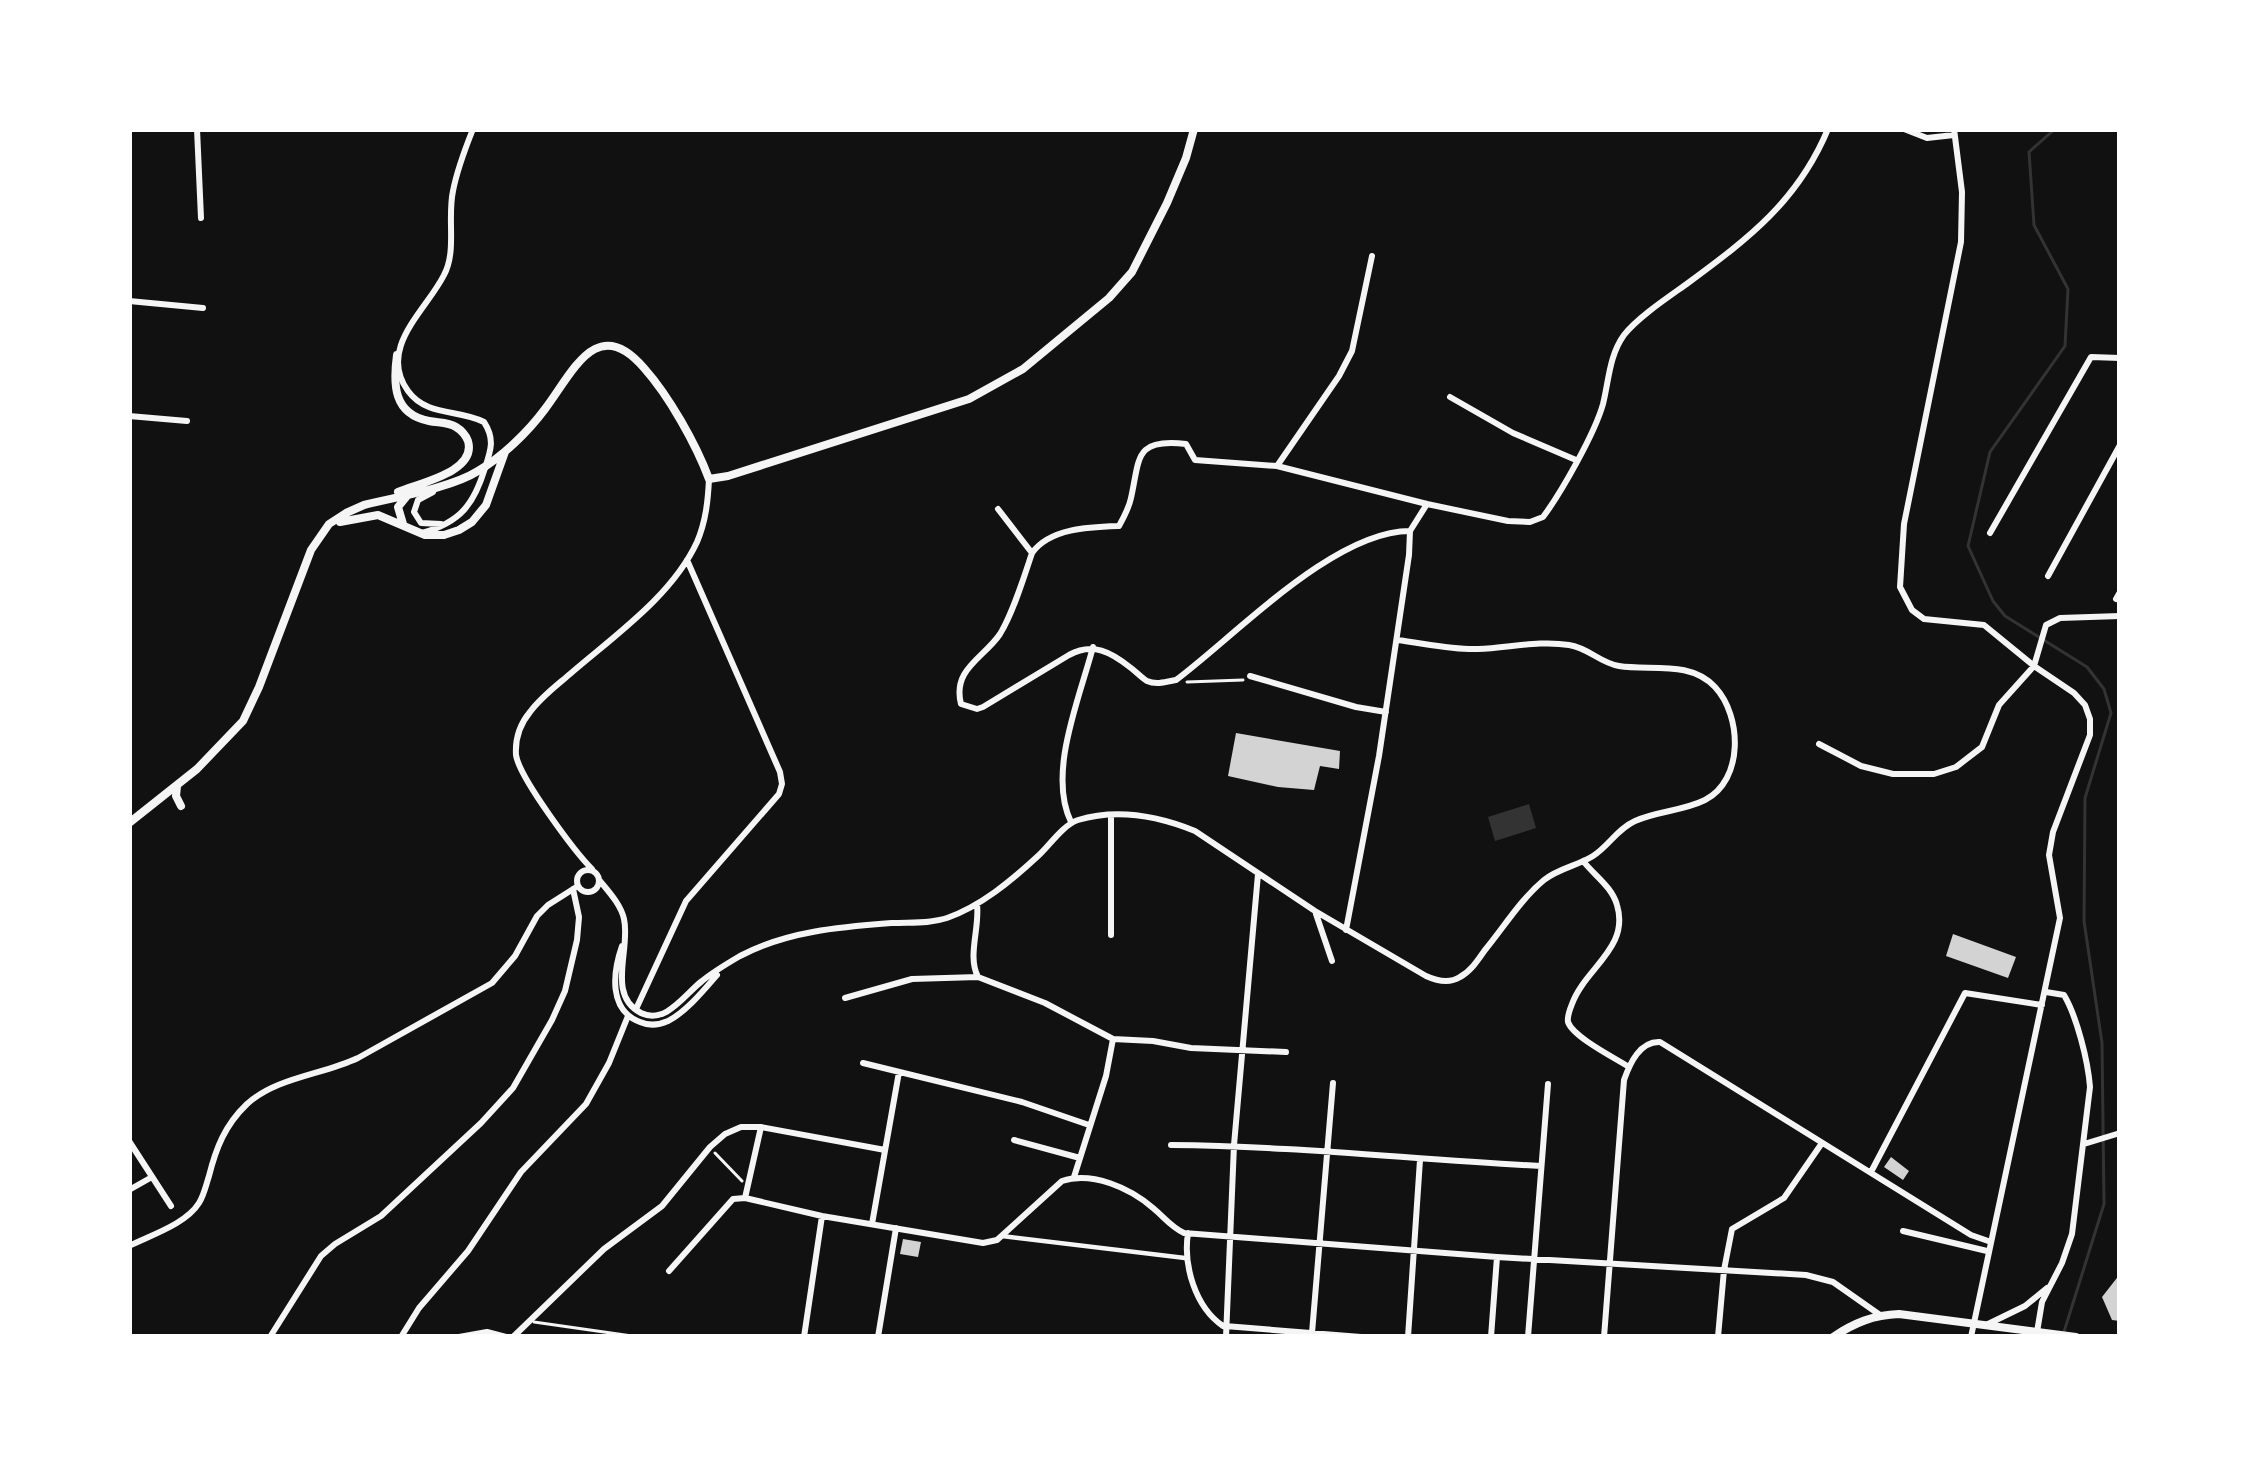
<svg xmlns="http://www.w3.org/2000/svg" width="2249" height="1466" font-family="Helvetica,sans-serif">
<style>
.water{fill:#333}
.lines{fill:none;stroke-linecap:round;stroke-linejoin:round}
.stream{stroke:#333;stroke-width:3}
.building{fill:#d3d3d3}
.path{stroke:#f5f5f5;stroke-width:3}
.service{stroke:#f5f5f5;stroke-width:3}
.pedestrian{stroke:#f5f5f5;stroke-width:4.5}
.minor{stroke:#f5f5f5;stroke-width:6}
.tertiary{stroke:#f5f5f5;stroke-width:8}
.secondary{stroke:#f5f5f5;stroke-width:8}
</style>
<rect width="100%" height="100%" fill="#111"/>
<path class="water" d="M1529 804 1536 828 1495 841 1488 817Z"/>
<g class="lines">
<path class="stream" d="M2055 129 2029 152 2034 225 2068 289 2065 346 1990 452 1968 546 1993 601 2005 616 2087 667 2104 689 2111 713 2085 798 2084 921 2102 1043 2104 1204 2063 1335"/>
</g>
<path class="building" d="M1236 733 1340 751 1339 769 1320 766 1314 790 1278 787 1228 776Z
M1953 934 2016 957 2008 978 1946 956Z
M1891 1157 1909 1171 1903 1180 1884 1167Z
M903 1239 921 1242 918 1257 900 1254Z
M2120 1274V1321L2112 1320 2102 1297Z"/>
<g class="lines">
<path class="path" d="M1187 682 1243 680
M715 1153 742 1181"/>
<path class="service" d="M534 1322 639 1337"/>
<path class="pedestrian" d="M1002 1236 1185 1258"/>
<path class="minor" d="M197 129 201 218
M1904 129 1927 138 1954 135
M1954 129 1962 192 1961 242 1904 524 1900 587 1912 610 1924 619 1984 625 2034 666 2074 693 2085 705 2090 719V735L2053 832 2049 855 2060 918 1971 1337
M129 301 203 308
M1450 397 1513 433 1576 460
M129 416 187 421
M1277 466 1339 376 1352 351 1372 256
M433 492 418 500 414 512 421 523 441 524
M998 509 1032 553
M1410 531C1334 531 1236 635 1176 680 1166 682 1156 685 1147 681 1143 679 1134 670 1131 668 1111 652 1093 642 1069 655L983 707 977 709 961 704C952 669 984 658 1000 634 1013 613 1024 577 1032 553 1050 528 1090 527 1119 526 1124 517 1129 508 1131 498 1140 458 1134 438 1186 444L1195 460 1277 466 1427 504 1508 521 1530 522 1543 517C1561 493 1595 433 1603 404 1609 380 1609 356 1624 335 1638 317 1670 296 1688 283 1749 238 1798 201 1828 129
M422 533C461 522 474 504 485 468 491 450 495 439 484 422 459 409 427 417 408 391 377 348 426 311 444 275 457 251 447 218 453 191 457 170 465 149 473 129
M1990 533 2091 357 2120 358
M2048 576 2120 445
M2116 599 2120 592
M1250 676 1356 707 1386 712
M1819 744 1861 766 1893 774H1934L1956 767 1982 747 1999 705 2034 666 2046 625 2060 618 2120 616
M1071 822C1047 773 1080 697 1093 647
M1583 861C1595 876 1612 887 1617 905 1630 948 1585 968 1572 1004 1570 1009 1567 1016 1568 1022 1573 1037 1615 1058 1629 1067
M592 869C575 852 519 777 516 755 515 739 520 724 530 712 541 697 556 686 570 674 614 636 672 596 697 542 706 521 708 500 709 479
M577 881a11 11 0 1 1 22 0a11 11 0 1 1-22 0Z
M600 881C609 892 621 905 624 919 631 949 606 995 641 1013 666 1025 685 994 702 981 713 972 728 963 740 956 787 931 840 927 892 923 910 922 929 924 947 918 981 906 1011 881 1038 856 1050 845 1063 825 1078 820 1118 808 1158 816 1195 831L1315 911 1426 976C1437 981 1449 984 1460 977 1471 971 1478 960 1485 950 1504 927 1521 899 1544 880 1559 868 1577 866 1593 856 1609 846 1617 829 1635 821 1657 811 1683 811 1705 800 1744 780 1742 716 1715 687 1690 660 1650 671 1619 666 1600 663 1589 648 1569 645 1540 640 1508 648 1478 649 1451 650 1423 643 1397 640
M977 904C980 928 967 956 978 977
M1316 914 1332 961
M1346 930 1379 756 1409 555 1410 531 1427 504
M1111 935V816
M622 946C613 972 608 1010 640 1022 649 1026 659 1025 668 1021 686 1012 704 990 717 975
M845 998 912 979 978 977 1045 1003 1113 1039 1153 1041 1191 1048 1286 1052
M636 1009 686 901 779 794 782 784 780 772 687 560
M863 1063 1022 1102 1089 1125
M1014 1140 1080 1158
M129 1141 171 1206
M2084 1144 2120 1133
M1171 1145C1295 1146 1418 1160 1541 1166
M1871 1172 1965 993 2042 1005
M1074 1177 1106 1076 1113 1039
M129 1190 152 1177
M745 1198 822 1216 983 1243 997 1240 1062 1181C1092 1171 1130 1188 1153 1208 1164 1217 1171 1227 1184 1233L1497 1257 1806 1275 1833 1282 1880 1315
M745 1198 761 1127
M872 1224 899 1072
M1903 1231 1987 1251
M1188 1233C1183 1265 1195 1307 1223 1326
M129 1246C151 1235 186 1224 199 1203 204 1195 206 1185 209 1176 216 1148 225 1125 247 1104 277 1077 322 1075 358 1058L492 983 515 956 537 916 548 905 578 886
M669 1271 733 1199 745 1198
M1986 1325 2025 1306 2047 1288
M1225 1326 1361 1337
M2037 1332 2042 1302 2062 1263 2072 1234 2090 1087C2088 1061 2077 1017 2064 995L2046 992
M1312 1333 1333 1083
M270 1337 321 1256 335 1244 381 1216 481 1123 513 1088 552 1020 565 991 577 940 579 917 573 889
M401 1337 419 1308 468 1251 521 1172 586 1104 609 1063 628 1016
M459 1337 487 1332 506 1337
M513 1337 604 1249 662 1206 710 1147 725 1134 741 1127H761L885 1150
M804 1337 822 1216
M878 1337 896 1228
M1226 1337 1234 1145 1258 874
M1408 1337 1420 1160
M1491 1337 1497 1257
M1528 1337 1548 1084
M1604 1337 1624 1080C1630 1063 1640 1041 1660 1042L1971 1235 1991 1242
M1718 1337 1724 1270 1732 1229 1784 1198 1822 1143"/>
<path class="tertiary" d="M397 355C393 384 393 414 429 421 438 423 448 422 456 427 461 430 466 436 468 441 477 472 419 483 398 492
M340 522 378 515 425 535H444L459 530 472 522 486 505 505 452
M403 524 398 507 407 496
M177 786 176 796 181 806
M129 823 197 769 243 721 259 687 311 550 329 524 346 513 364 505C396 497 451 488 478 471 503 456 528 432 545 409 573 372 597 313 644 368 669 396 696 444 709 479L728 476 969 399 1023 369 1109 298 1132 272 1167 203 1186 158 1194 129"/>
<path class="secondary" d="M1833 1337C1854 1323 1873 1315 1899 1314L2076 1337"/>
</g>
<rect width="2249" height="1466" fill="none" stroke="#ffffff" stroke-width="264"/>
</svg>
